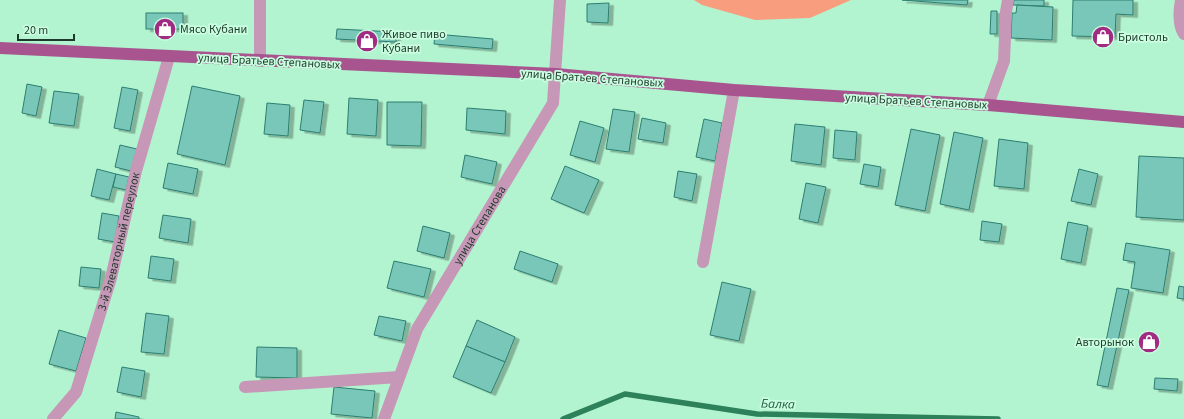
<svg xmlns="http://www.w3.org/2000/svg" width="1184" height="419" font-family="'Source Sans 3',sans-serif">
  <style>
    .green { fill: #f89e7e }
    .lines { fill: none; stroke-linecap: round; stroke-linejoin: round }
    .stream { stroke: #2d815b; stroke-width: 5.5 }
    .building { fill: #78c7b8; stroke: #2c7e70; filter: url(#shadow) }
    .minor { stroke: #c697b6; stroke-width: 12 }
    .major { stroke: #a8558f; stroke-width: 12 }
    .labels { text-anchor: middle; stroke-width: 3.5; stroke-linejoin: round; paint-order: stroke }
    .poi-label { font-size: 12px; fill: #1e392b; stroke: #cafee0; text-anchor: start }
    .street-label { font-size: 12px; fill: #1e392b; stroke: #cafee0 }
    .water-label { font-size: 13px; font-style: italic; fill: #255c42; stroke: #cafee0 }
  </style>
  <defs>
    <filter id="shadow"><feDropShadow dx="4.5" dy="2.5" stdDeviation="0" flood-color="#0004"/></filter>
  </defs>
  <rect width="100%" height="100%" fill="#b3f4d0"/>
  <!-- green -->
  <polygon class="green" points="694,0 851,0 810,18 755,20 702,5"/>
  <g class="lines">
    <!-- stream -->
    <polyline class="stream" points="563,419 625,394 757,414 998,419"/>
  </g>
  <!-- building -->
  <g class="building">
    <polygon points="902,0 968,0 967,5"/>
    <polygon points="1014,0 1044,0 1044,6 1013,5"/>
    <polygon points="1073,0 1133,0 1133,15 1116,14 1115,37 1072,36"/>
    <polygon points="609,3 608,23 587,22 587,4"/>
    <polygon points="1017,5 1053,7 1052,40 1011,38 1012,13 1016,13"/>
    <polygon points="991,11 997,11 997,34 990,34"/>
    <rect x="146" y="13" width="37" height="16"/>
    <polygon points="337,29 396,32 396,42 336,39"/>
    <polygon points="435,34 493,39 492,49 434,44"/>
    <polygon points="27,84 42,87 36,116 22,113"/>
    <polygon points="192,86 240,96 225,165 177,154"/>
    <polygon points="122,87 138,90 130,131 114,128"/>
    <polygon points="54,91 79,94 74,126 49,123"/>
    <polygon points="349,98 378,100 376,136 347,134"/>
    <polygon points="304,100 324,102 320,133 300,130"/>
    <polygon points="387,102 422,102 421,146 387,145"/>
    <polygon points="267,103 290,105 288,136 264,134"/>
    <polygon points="467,108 506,111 505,134 466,130"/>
    <polygon points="613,109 635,112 629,152 606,149"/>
    <polygon points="642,118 666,123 663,143 638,139"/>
    <polygon points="704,119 722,123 715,161 696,157"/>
    <polygon points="580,121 604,128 595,162 570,155"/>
    <polygon points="795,124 825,127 821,165 791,161"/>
    <polygon points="911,129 940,135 925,211 895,205"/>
    <polygon points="835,130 857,132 855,160 833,158"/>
    <polygon points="954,132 983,138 969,210 940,204"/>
    <polygon points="999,139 1028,143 1024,189 994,186"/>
    <polygon points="120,145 137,149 131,171 115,167"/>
    <polygon points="465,155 497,162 492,184 461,177"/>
    <polygon points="1139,156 1184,158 1184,220 1136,217"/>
    <polygon points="168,163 198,169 193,194 163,188"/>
    <polygon points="864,164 881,167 878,187 860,184"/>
    <polygon points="565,166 599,180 584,213 551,199"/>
    <polygon points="97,169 116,174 109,200 91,196"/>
    <polygon points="1079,169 1098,174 1091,205 1071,201"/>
    <polygon points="678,171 697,174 692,201 674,197"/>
    <polygon points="116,174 129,177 126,190 113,187"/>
    <polygon points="806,183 826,187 818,223 799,219"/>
    <polygon points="102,213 119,216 115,242 98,239"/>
    <polygon points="163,215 191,219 188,243 159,238"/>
    <polygon points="982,221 1002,224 999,242 980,240"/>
    <polygon points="1068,222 1088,226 1081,263 1061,259"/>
    <polygon points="423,226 450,233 444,258 417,251"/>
    <polygon points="1126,243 1170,250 1163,293 1131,288 1135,262 1123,260"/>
    <polygon points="520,251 558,264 552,282 514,269"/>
    <polygon points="151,256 174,259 171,281 148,278"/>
    <polygon points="394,261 431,269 424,297 387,288"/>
    <polygon points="81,267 101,269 99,288 79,286"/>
    <polygon points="722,282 751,289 739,341 710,335"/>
    <polygon points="1179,286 1184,287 1184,299 1177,298"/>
    <polygon points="1117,288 1129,290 1108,387 1097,385"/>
    <polygon points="146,313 169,316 164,354 141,352"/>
    <polygon points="379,316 406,321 402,341 374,335"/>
    <polygon points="477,320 515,337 505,362 466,346"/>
    <polygon points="59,330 86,338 76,371 49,364"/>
    <polygon points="466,346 505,362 491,393 453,377"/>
    <polygon points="257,347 297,348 297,378 256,377"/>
    <polygon points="122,367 145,371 141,397 117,392"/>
    <polygon points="1155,378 1178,379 1177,391 1154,389"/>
    <polygon points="334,387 375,391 372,418 331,414"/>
    <polygon points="116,412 139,417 139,419 115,419"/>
  </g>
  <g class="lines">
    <!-- minor -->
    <g class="minor">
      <path d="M1181 0C1179 11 1178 25 1184 34"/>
      <polyline points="260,61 260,0"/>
      <polyline points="988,105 1004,61 1006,12 1008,0"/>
      <polyline points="703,262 734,90"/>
      <polyline points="245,387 399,377"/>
      <path id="s1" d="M53 419 76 392 111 278 136 171 169 57"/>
      <path id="s2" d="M384 419 417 329 553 103 560 0"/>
    </g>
    <!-- major -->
    <polyline class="major" points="0,48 556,74 734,90 988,105 1184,122"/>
  </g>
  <!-- icons -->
  <defs>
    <g id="shop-disc" transform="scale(1.15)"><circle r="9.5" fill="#a12a83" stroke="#cafee0"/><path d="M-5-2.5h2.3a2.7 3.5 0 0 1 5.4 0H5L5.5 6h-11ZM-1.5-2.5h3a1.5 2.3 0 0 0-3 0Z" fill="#fff"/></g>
  </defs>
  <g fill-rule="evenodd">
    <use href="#shop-disc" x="165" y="29"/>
    <use href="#shop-disc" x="1103" y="37"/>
    <use href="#shop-disc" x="367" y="41"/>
    <use href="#shop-disc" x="1149" y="342"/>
  </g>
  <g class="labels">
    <!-- poi labels -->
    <g class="poi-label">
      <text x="180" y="33">Мясо Кубани</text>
      <text x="382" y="38">Живое пиво<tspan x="382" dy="14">Кубани</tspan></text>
      <text x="1118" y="41">Бристоль</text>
      <text x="1134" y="346" text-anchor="end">Авторынок</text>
    </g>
    <!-- street labels -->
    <g class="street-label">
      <text transform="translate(269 61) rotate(3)" y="4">улица Братьев Степановых</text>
      <text transform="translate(592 78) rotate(4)" y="4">улица Братьев Степановых</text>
      <text transform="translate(916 101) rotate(3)" y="4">улица Братьев Степановых</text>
      <text dy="4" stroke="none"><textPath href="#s2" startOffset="217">улица Степанова</textPath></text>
      <text dy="4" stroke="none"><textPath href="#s1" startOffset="192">3-й Элеваторный переулок</textPath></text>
    </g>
    <!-- water labels -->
    <g class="water-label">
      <text transform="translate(778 403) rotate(2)" y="5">Балка</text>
    </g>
  </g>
  <!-- scale -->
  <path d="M18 34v6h56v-6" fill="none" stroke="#1e392b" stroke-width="2"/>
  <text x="24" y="34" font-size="12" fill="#1e392b" stroke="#cafee0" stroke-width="3" paint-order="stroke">20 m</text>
</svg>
